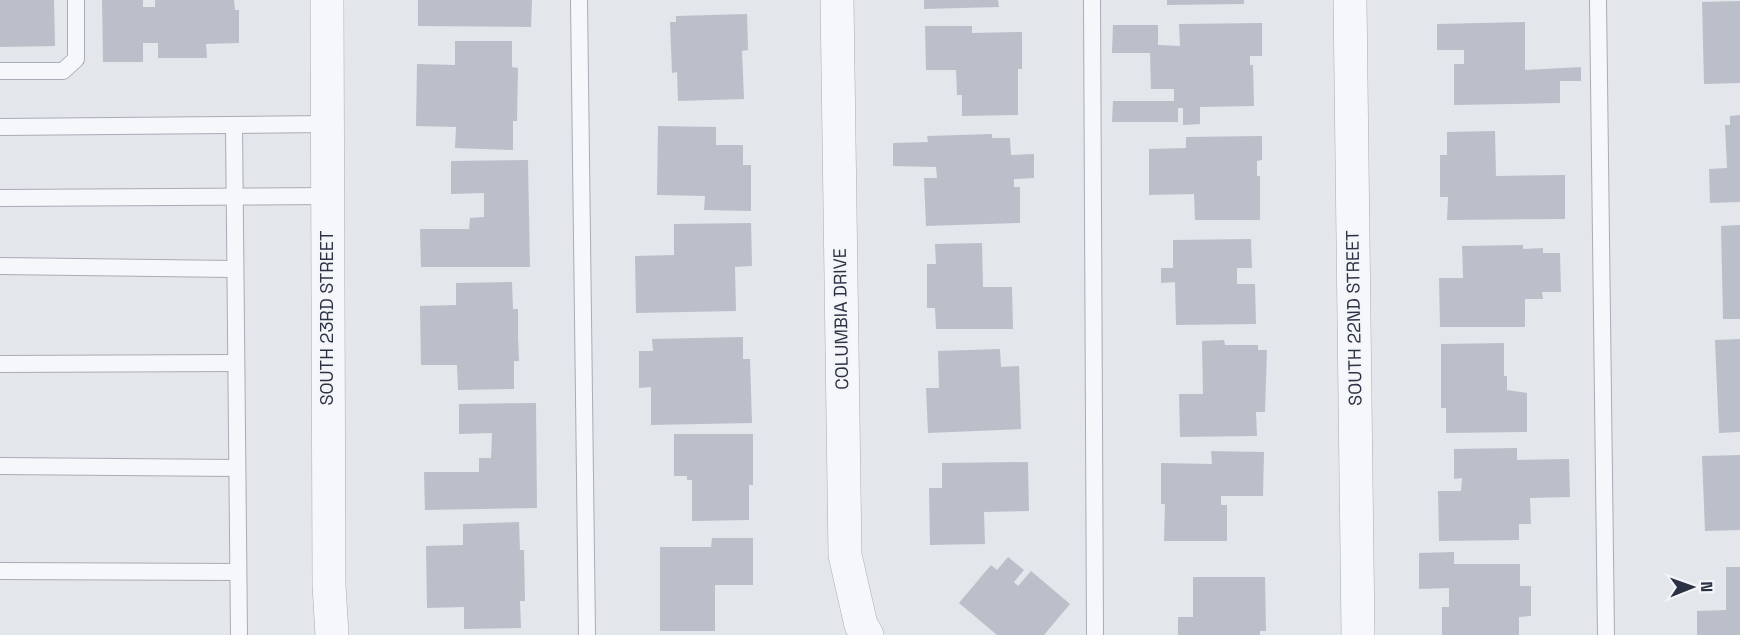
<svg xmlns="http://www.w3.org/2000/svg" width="1740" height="635" font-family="'Space Grotesk',sans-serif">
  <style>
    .building { fill: #bbbfc9 }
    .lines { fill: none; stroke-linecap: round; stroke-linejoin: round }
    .service-casing { stroke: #a8acb6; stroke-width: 18 }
    .minor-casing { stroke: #a8acb6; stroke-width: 34 }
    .tertiary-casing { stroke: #a8acb6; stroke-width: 34 }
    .service { stroke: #f6f7fa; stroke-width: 16 }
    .minor { stroke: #f6f7fa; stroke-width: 33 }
    .tertiary { stroke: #f6f7fa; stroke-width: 33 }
    .labels { text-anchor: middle; stroke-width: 4.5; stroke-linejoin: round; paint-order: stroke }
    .street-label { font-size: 18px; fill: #2b3244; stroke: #f3f5f9 }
  </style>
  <rect width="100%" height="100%" fill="#e3e6eb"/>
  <!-- building -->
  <g class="building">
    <polygon points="0,0 54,0 55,46 0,47"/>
    <polygon points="102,0 143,0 143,7 155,7 155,0 234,0 235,10 239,10 239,43 206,44 207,58 158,58 158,43 143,43 143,62 103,62"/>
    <polygon points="418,0 532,0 531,27 418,26"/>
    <polygon points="924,0 998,0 999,7 924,9"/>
    <polygon points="1167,0 1244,0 1244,4 1167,5"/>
    <polygon points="1740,1 1740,83 1704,84 1702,2"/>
    <polygon points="747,14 748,50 742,51 744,99 678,101 677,72 672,73 670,22 676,22 676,16"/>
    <polygon points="1525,22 1525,70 1581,67 1581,81 1560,81 1560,103 1454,105 1454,64 1464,64 1464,50 1437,50 1437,24"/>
    <polygon points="1262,23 1262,56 1250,56 1250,65 1253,65 1254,106 1200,107 1200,124 1183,125 1183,108 1178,108 1178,122 1112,122 1113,101 1174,101 1174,89 1151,89 1150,53 1112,53 1113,25 1158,25 1158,45 1180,46 1179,24"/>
    <polygon points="925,26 972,26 972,33 1022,32 1022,69 1018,69 1018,115 962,116 962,95 957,95 956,70 926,70"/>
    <polygon points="455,41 512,41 512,67 518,68 517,121 513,121 513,150 455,148 456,127 416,126 417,64 455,65"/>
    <polygon points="1740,115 1740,202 1710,203 1709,169 1727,168 1725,125 1730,125 1730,116"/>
    <polygon points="658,126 716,127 716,145 743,145 743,165 751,165 751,211 704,210 705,196 657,195"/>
    <polygon points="1495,131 1496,176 1565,175 1565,219 1447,220 1448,197 1440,197 1440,155 1447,155 1447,132"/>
    <polygon points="992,134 992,138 1010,138 1011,155 1034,154 1034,178 1014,179 1014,187 1020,187 1020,223 926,226 924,178 937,178 936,167 893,166 893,143 928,142 927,136"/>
    <polygon points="1262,136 1262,160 1257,161 1257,176 1260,176 1260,220 1195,220 1194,194 1149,195 1149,149 1186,148 1186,137"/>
    <polygon points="528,160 530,267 421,267 420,229 469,229 470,218 484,217 484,193 451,194 451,161"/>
    <polygon points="751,223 752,266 735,267 736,311 636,313 635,256 674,255 674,224"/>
    <polygon points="1740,225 1740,319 1723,319 1721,226"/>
    <polygon points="1251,239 1252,268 1237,268 1237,284 1255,284 1256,324 1176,325 1175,282 1161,283 1161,268 1173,268 1173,240"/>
    <polygon points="982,243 983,287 1012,287 1013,329 936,329 935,308 927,308 927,264 936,264 935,244"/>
    <polygon points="1523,245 1523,249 1543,248 1543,253 1560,253 1561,292 1542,292 1543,299 1525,299 1525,327 1440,327 1439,278 1463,278 1462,246"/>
    <polygon points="512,282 513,309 518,309 518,336 519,361 514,361 514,389 458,390 457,365 421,365 420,306 456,305 456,283"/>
    <polygon points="743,337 743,359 750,359 752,423 651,425 651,387 639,388 639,351 653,351 652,339"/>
    <polygon points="1740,339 1740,432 1719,433 1715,340"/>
    <polygon points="1224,340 1225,345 1258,345 1258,350 1267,350 1265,412 1256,412 1257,436 1180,437 1179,394 1203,394 1202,341"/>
    <polygon points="1504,343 1504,376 1507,376 1507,390 1527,393 1527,432 1446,433 1446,408 1441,408 1441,344"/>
    <polygon points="1000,349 1001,367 1019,366 1021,429 928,433 926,388 939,388 938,351"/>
    <polygon points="536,403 537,508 425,510 424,472 479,472 479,458 491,458 492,433 459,434 459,404"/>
    <polygon points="674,434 753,434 753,485 749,485 749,520 692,521 692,480 687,480 687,476 674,476"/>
    <polygon points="1517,448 1517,460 1569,459 1570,497 1530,498 1531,524 1519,524 1519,540 1439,541 1438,491 1461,491 1462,478 1454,479 1454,449"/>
    <polygon points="1211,451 1264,452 1263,496 1221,496 1221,505 1227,505 1227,541 1164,541 1165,504 1161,504 1161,463 1212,464"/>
    <polygon points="1740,455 1740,530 1705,531 1702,456"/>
    <polygon points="1028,462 1029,511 984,512 985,544 930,545 929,488 942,488 942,463"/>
    <polygon points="519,522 520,550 524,550 525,601 520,601 521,628 464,629 464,607 427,608 426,546 463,545 463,524"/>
    <polygon points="712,538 753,538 753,585 715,585 715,631 660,631 660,547 711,547"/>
    <polygon points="1454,552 1454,564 1520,564 1520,586 1531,586 1531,616 1519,617 1519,635 1442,635 1442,607 1449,607 1449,588 1419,589 1419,553"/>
    <polygon points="1008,557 1024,570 1014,582 1018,586 1031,571 1070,604 1044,635 997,635 959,603 991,565 997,570"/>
    <polygon points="1726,567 1740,567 1740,635 1697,635 1697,611 1726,610"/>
    <polygon points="1193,577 1265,577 1266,631 1260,631 1260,635 1178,635 1178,617 1193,617"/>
  </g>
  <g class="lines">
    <!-- service casing -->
    <g class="service-casing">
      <g id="service">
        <polyline points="579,0 587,635"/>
        <polyline points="1092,0 1095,635"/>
        <polyline points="1598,0 1606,635"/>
        <polyline points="0,71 63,71 76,59 76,0"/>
        <polyline points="234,125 239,635"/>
        <polyline points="0,127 328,124"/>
        <polyline points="0,198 326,196"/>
        <polyline points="0,266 234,269"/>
        <polyline points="0,364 235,363"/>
        <polyline points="0,466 237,468"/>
        <polyline points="0,571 238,572"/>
      </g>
    </g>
    <!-- minor casing -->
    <g class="minor-casing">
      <g id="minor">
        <polyline points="837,0 845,555 861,625 867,635"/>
        <polyline points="1350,0 1358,635"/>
      </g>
    </g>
    <!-- tertiary casing -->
    <g class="tertiary-casing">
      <polyline id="tertiary" points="327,0 329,585 332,635"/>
    </g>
    <!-- service -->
    <use href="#service" class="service"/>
    <!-- minor -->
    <use href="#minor" class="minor"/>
    <!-- tertiary -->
    <use href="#tertiary" class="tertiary"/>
  </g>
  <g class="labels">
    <!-- street labels -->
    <g class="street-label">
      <text transform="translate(327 318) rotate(-90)" y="6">SOUTH 23RD STREET</text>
      <text transform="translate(1354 318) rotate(-91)" y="6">SOUTH 22ND STREET</text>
      <text transform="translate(841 319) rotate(-91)" y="6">COLUMBIA DRIVE</text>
    </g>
  </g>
  <!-- north arrow -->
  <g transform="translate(1692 587) rotate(89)" stroke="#f3f5f9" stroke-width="4.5" paint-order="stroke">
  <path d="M0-4.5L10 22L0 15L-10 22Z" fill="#2b3244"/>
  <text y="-9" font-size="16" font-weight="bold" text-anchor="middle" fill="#2b3244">N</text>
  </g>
</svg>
